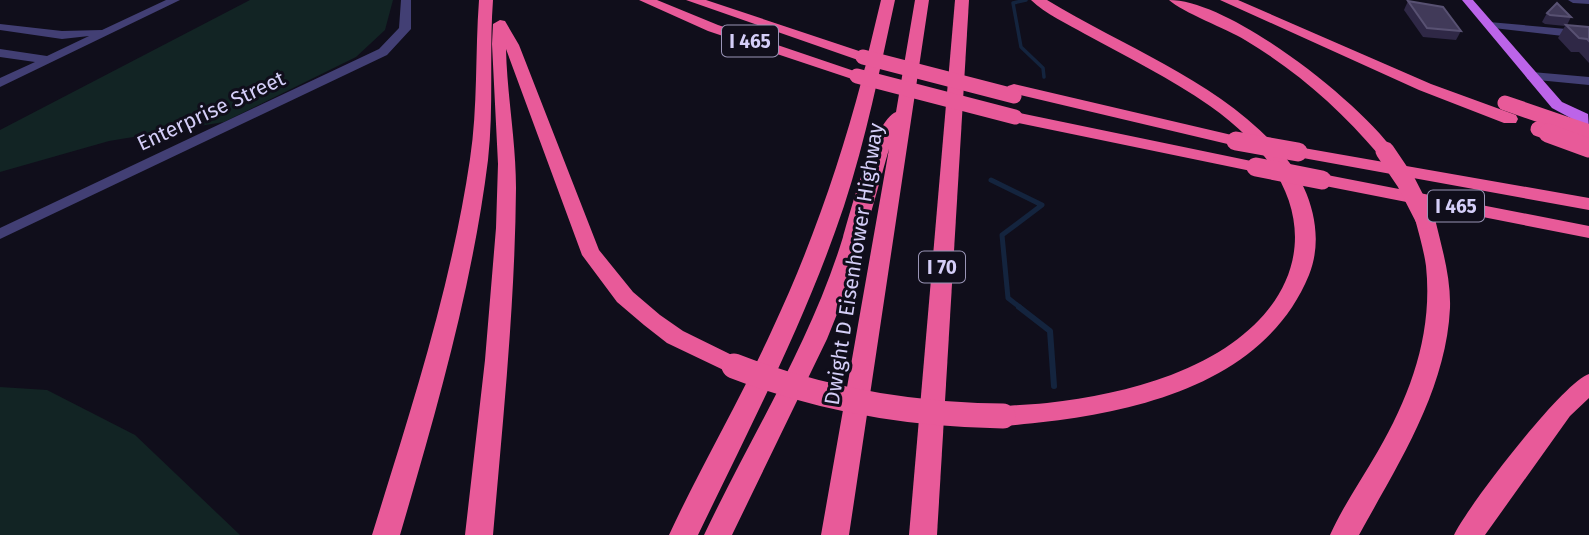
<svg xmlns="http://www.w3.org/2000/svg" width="1589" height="535" font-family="'Fira Sans',sans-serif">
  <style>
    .green { fill: #122424 }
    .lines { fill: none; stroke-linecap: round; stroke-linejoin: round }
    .stream-far2 { stroke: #14243e; stroke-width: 3.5 }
    .stream-far1 { stroke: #14243e; stroke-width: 5 }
    .stream { stroke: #14243e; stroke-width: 6 }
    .minor { fill: #423f74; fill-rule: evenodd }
    .major { fill: #bc64e9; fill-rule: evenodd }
    .highway { fill: #e85a99; fill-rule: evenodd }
    .highway-bridge-far2 { stroke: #e85a99; stroke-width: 15 }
    .highway-bridge-far1 { stroke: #e85a99; stroke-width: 19 }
    .highway-bridge { stroke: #e85a99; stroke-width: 25 }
    .wall { fill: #2f2846 }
    .building { fill: #413a59; stroke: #585172; stroke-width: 2 }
    .labels { text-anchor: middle; stroke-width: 6; stroke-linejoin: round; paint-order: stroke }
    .shield { fill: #100e1b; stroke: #9994b6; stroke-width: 2 }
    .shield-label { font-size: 19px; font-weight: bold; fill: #d4cef8 }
    .street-label { font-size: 21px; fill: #d4cef8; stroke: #100e1b }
  </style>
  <rect width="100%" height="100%" fill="#100e1b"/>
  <!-- green -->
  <g class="green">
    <polygon points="250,0 393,0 385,30 356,57 224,122 109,141 0,172 0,130"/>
    <polygon points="0,387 47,390 135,435 240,535 0,535"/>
  </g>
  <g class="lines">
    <!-- stream-far2 -->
    <polyline class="stream-far2" points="1026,0 1013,3 1021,47 1043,68 1044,77"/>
    <!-- stream-far1 -->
    <polyline class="stream-far1" points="991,180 1042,205 1002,235 1008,298 1022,309"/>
    <!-- stream -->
    <polyline class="stream" points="1019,307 1050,331 1054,386"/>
    <!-- minor -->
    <g class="minor">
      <polygon points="166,0 180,0 0,87 0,78 35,62 0,57 0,49 47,56 89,36 62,39 0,30 0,24 62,31 102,30"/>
      <polygon points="401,0 411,0 411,29 387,55 0,239 0,228 379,49 399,28"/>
      <polygon points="1568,0 1589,0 1589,4 1573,3"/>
      <polygon points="1489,22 1589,31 1589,39 1485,27 1485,23"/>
      <polygon points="1532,72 1589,77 1589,85 1527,79 1527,73"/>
    </g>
    <!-- major -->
    <polygon class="major" points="1462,0 1473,0 1562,102 1588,114 1589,128 1552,108"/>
    <!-- highway -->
    <g class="highway">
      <path d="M479 0H493C489 53 494 107 488 160 472 288 436 412 400 535H372C410 412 451 288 470 159 478 107 475 53 479 0Z"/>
      <path d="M639 0H657L718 25 863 74 867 61 858 60 686 0H706L868 54 881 0H895C880 69 866 139 844 206 806 320 750 427 698 535H669C701 466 740 400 772 330 810 249 839 166 862 79H852L708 31Z"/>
      <path d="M915 0H929L849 535H821L889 149 855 269 827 339 732 535H704C751 436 811 342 843 237 850 214 874 120 896 112Z"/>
      <polygon points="955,0 969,0 937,535 909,535"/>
      <path d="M1031 0H1047C1124 47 1211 78 1274 144 1307 178 1327 230 1309 275 1261 392 1116 417 1003 426L994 423 990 416 994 409C1011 404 1029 405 1047 403 1089 398 1131 390 1171 375 1316 320 1340 197 1210 106 1170 78 1127 57 1085 34 1068 24 1045 14 1031 0Z"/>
      <path d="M1169 0C1231 0 1358 101 1394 151L1391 155H1379C1340 109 1297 71 1245 40 1227 29 1182 12 1169 0Z"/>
      <polygon points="1220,0 1238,0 1431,84 1516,115 1518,119 1516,123 1504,123 1419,90"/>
      <path d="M500 20 505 21 519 45 599 250 633 292 660 315 683 331 742 360 746 366 742 372 734 375 667 343 644 325 617 302 582 255 506 49C507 95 516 141 516 188 515 304 503 419 493 535H465L485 360 496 228 498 164 492 44 493 24Z"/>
      <polygon points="1014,84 1236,136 1245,141 1236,146 1008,92 1006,89 1008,86"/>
      <polygon points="1015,112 1256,162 1265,167 1256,172 1009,121 1007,117 1009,113"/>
      <polygon points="1298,147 1589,198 1589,210 1292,156 1289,152"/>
      <polygon points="1322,174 1589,226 1589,238 1315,184 1313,180"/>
      <path d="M1425 213 1435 219C1442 248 1451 278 1450 308 1446 391 1398 464 1359 535H1330C1343 506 1362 479 1378 451 1411 394 1433 333 1426 266 1424 251 1419 234 1415 219Z"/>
      <path d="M1589 374V398L1570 416 1485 535H1454C1467 507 1563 382 1589 374Z"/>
    </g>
    <!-- highway-bridge-far2 -->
    <g class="highway-bridge-far2">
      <polyline points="863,57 1014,96"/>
      <polyline points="857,76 1015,117"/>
      <polyline points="1505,103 1589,132"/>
      <polyline points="1538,129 1553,134"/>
    </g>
    <!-- highway-bridge-far1 -->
    <g class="highway-bridge-far1">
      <polyline points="1548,133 1589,148"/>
      <polyline points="1236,141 1298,152"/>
      <polyline points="1385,151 1406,182 1425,219"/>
      <polyline points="1256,167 1322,180"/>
    </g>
    <!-- highway-bridge -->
    <path class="highway-bridge" d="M734 366C822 400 909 415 1003 416"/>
  </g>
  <!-- wall -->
  <g class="wall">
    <polygon points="1408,1 1461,31 1456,40 1423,37 1404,10"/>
    <polygon points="1547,13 1571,17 1567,25 1589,27 1589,63 1579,52 1571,52 1558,38 1565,26 1545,24 1542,22"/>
  </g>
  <!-- building -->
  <g class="building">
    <polygon points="1408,1 1443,7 1461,31 1427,28"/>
    <polygon points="1557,3 1571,17 1550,15 1547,13"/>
    <polygon points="1566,25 1589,27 1589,41 1587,39 1579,38"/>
  </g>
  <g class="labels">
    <!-- shield labels -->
    <g class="shield">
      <rect x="722" y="25.5" width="56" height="31" rx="5"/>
      <rect x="1428" y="190.5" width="56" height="31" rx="5"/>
      <rect x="919" y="251.5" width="46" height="31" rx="5"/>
    </g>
    <g class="shield-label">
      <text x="750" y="48">I 465</text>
      <text x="1456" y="213">I 465</text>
      <text x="942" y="274">I 70</text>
    </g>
    <!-- street labels -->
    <g class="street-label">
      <text transform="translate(211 111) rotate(-25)" y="7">Enterprise Street</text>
      <text transform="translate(854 264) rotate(-81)" y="7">Dwight D Eisenhower Highway</text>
    </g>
  </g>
</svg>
